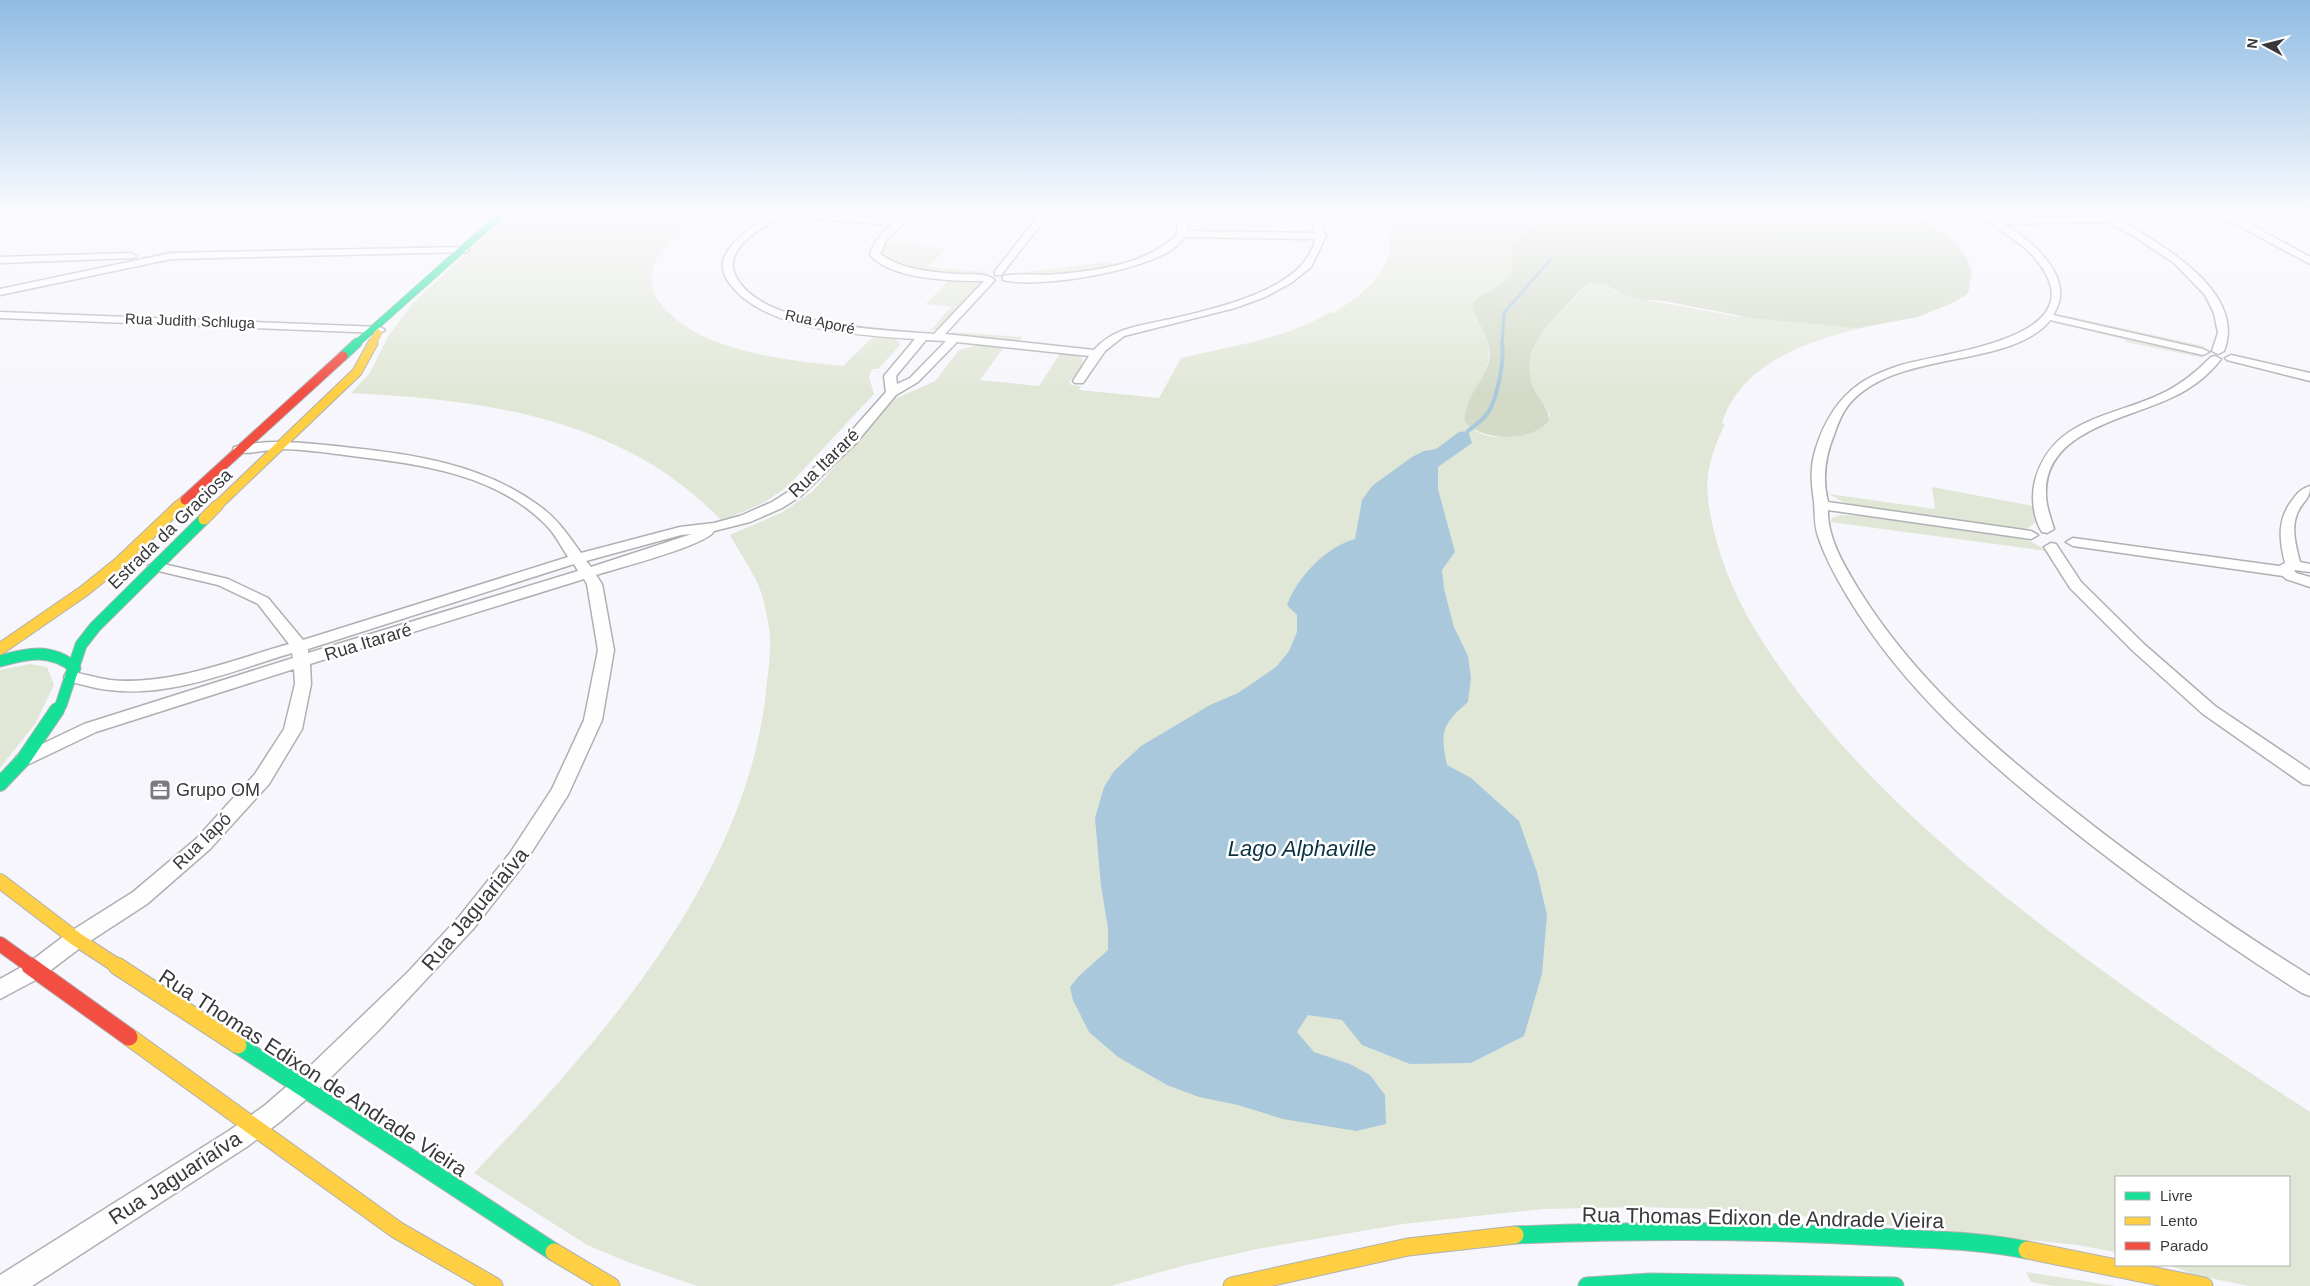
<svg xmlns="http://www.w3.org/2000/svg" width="2310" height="1286" font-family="Helvetica,sans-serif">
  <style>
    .green { fill: #e1e7d7 }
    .forest { fill: #d3dbc7 }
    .water { fill: #aac8db }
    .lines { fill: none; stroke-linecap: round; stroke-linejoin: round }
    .stream-far1 { stroke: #aac8db; stroke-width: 3 }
    .stream { stroke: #aac8db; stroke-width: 4 }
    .street-casing { stroke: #b0b0b4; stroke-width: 3 }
    .fast-far4-casing { stroke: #b0b0b4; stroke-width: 8 }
    .fast-far3-casing { stroke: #b0b0b4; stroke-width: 11 }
    .fast-far2-casing { stroke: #b0b0b4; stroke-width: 13 }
    .fast-far1-casing { stroke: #b0b0b4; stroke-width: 16 }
    .fast-casing { stroke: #b0b0b4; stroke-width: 19 }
    .slow-far4-casing { stroke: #b0b0b4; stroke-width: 8 }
    .slow-far3-casing { stroke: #b0b0b4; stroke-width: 11 }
    .slow-far2-casing { stroke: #b0b0b4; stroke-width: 13 }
    .slow-far1-casing { stroke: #b0b0b4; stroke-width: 16 }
    .slow-casing { stroke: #b0b0b4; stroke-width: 19 }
    .jam-far2-casing { stroke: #b0b0b4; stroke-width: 11 }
    .jam-far1-casing { stroke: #b0b0b4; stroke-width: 16 }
    .jam-casing { stroke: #b0b0b4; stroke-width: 19 }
    .street { fill: #fefeff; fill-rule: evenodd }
    .fast-far4 { stroke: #16e098; stroke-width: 7 }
    .fast-far3 { stroke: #16e098; stroke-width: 9 }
    .fast-far2 { stroke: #16e098; stroke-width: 11 }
    .fast-far1 { stroke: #16e098; stroke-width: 14 }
    .fast { stroke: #16e098; stroke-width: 17 }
    .slow-far4 { stroke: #ffcf43; stroke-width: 7 }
    .slow-far3 { stroke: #ffcf43; stroke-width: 9 }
    .slow-far2 { stroke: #ffcf43; stroke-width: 11 }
    .slow-far1 { stroke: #ffcf43; stroke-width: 14 }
    .slow { stroke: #ffcf43; stroke-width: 17 }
    .jam-far2 { stroke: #f24e42; stroke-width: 9 }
    .jam-far1 { stroke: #f24e42; stroke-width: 14 }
    .jam { stroke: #f24e42; stroke-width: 17 }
    .labels { text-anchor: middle; stroke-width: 5; stroke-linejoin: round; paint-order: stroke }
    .far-street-label { font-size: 15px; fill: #39393d; stroke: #fff }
    .street-label { font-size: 18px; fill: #39393d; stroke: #fff }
    .poi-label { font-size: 18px; fill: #39393d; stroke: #fff; text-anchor: start }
    .near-street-label { font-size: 21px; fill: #39393d; stroke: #fff }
    .near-water-label { font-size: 22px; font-style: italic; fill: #0b3243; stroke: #fff }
  </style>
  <rect width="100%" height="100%" fill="#f6f6fc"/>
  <!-- green -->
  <g class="green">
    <path d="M509 213H705C690 225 671 238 660 254 649 270 648 288 660 303 698 352 786 360 843 366L875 335 893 337 901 344 878 369H872L869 377 874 394 787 487 765 502 722 521C623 418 487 400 351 393L369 374 389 335 414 302Z"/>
    <path d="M1378 213H1489L1531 227 1511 249C1511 254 1514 259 1513 265 1512 288 1484 290 1473 305 1473 323 1492 336 1489 357 1486 380 1464 398 1465 422 1486 446 1520 437 1546 425L1550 415C1545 403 1534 395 1531 381 1523 345 1548 325 1571 302 1577 296 1582 287 1590 283L1604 284 1614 291 1652 301 1735 316 1866 327C1809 340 1742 362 1722 423L1725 424C1717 440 1711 457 1708 474 1705 500 1714 535 1722 559 1739 610 1769 654 1801 696 1873 789 1964 866 2057 937 2139 999 2224 1056 2310 1112V1286H2249L2195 1275 2169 1265H2289V1177H2116V1252L2077 1245 1741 1210 1640 1207 1543 1209 1403 1224 1257 1249 1182 1266 1111 1286H697L625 1261 587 1245 474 1173C599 1044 746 879 766 692 767 677 770 662 770 647 771 631 766 611 762 595 757 577 739 552 730 535L781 513 812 492 895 399 935 381 959 350 978 345 1004 347 980 380 1039 386 1061 352 1078 355 1083 360 1080 371 1069 381 1071 385 1081 386 1079 390 1159 398 1181 358C1230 346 1287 339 1330 312L1333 313C1369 291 1411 257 1378 213Z"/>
    <polygon points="2093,215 2086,218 2003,219 1992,216"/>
    <polygon points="791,217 888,224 891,226 777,219"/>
    <polygon points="1192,237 1302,238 1313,242 1185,239"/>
    <polygon points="885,243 947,248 928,267 988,272 971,275 910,269 882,256 881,253"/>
    <path d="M1107 262 1121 264C1093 270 1035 282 1009 274Z"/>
    <polygon points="951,278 972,280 978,283 978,286 942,327 929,332 951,307 926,304"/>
    <polygon points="2063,315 2208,347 2184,345 2077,321"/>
    <polygon points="2058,323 2191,352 2204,358 2125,342 2126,340"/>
    <polygon points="952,332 1022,337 1018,343 956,335"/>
    <polygon points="1932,487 2033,506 2035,523 2026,529 2015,529 1881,511 1843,502 1829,494 1935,509"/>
    <polygon points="1841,515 1861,516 2007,536 2030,541 2047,551 1830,522 1832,518"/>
    <polygon points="30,664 47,667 54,685 35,724 0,768 0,670"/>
    <polygon points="2026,1272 2115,1286 2054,1286 2031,1282"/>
  </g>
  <!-- forest -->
  <g class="forest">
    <path d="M318 213H416C398 221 338 230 320 221Z"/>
    <path d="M1549 213H1912L1935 227 1956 243 1968 260 1972 272 1968 294 1950 304 1918 317 1858 328 1752 318 1664 301 1640 299 1620 293 1604 284 1590 283C1582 286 1577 295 1571 301 1548 325 1521 347 1532 384 1536 398 1550 407 1549 421 1532 442 1483 442 1465 422 1463 397 1488 378 1490 355 1491 337 1470 314 1473 304 1476 293 1505 290 1512 270 1515 262 1510 255 1511 247L1531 227 1555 220Z"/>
  </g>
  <!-- water -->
  <path class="water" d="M1468 431 1472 443 1438 467V489L1455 552 1442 570 1444 589 1454 627 1468 656 1471 678 1468 702C1442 724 1440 732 1447 765L1471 778 1519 821 1537 872 1547 915 1542 974 1524 1036 1471 1063 1410 1064 1362 1045 1342 1020 1308 1015 1297 1032 1314 1052 1350 1064 1370 1075 1385 1095 1386 1124 1356 1131 1283 1119 1238 1105 1199 1097 1167 1085 1118 1057 1089 1032 1073 1000 1070 987 1079 976 1108 950V928L1101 886 1095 818 1104 787 1114 771 1141 746 1210 705 1238 693 1276 667 1289 651 1297 632V615L1287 605C1298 576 1326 547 1355 539L1362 500 1372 486 1412 457 1424 451 1436 449 1459 432Z"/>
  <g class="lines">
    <!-- stream-far1 -->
    <polyline class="stream-far1" points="1502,344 1504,313 1551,259"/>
    <!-- stream -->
    <path class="stream" d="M1468 431C1477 424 1488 416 1492 405 1498 390 1505 359 1502 343"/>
    <!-- street casing -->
    <g class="street-casing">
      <g id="street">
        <polygon points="0,213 6,213 0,218"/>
        <path d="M773 213H818L898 220 906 213H916L887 239 880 254C902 270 931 272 958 274 970 275 986 272 995 280L945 334 1094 350C1114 327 1143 325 1171 319 1213 309 1306 290 1315 239L1185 237C1181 241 1176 247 1171 250 1140 271 1040 289 1003 280V276C1017 273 1032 275 1046 275 1090 272 1144 266 1177 235V224L1170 213H1180L1187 224V231L1315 233 1313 224 1307 213H1316L1326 236 1311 267 1291 283 1265 297 1235 308 1124 336 1105 351 1083 383H1075L1073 381 1089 356 957 342 918 382 896 395 856 443 801 496 782 508 750 522 714 531C708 545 615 569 596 575L602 584 614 650 602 720 568 795 524 864 474 928 378 1031 324 1084 281 1121 248 1146 32 1286H0V1275L230 1130 264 1106 307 1069 408 972 459 917 510 853 552 789 584 720 598 650 587 584 584 579 310 664 311 684 302 729 269 784 210 849 147 904 84 945 43 976 0 999V979L27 964 68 933 133 892 196 839 255 774 284 729 295 684 294 669 96 732 29 764 23 766 17 764 14 760 17 756 84 724 293 658 292 653C235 670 170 698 109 690 97 689 84 685 72 682L66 681 64 677 66 673 72 672C84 674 97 678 110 680 170 686 232 660 289 644L258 604 218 585 150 569 148 566 155 562 228 579 268 598 303 640 568 557C561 546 555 534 546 525 496 474 420 464 352 456 329 453 304 449 280 449 269 449 238 457 233 450L234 447C271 438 307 443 344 447 412 454 482 464 538 505 557 518 568 535 581 553L680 527 714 523 740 516 772 502 791 490 846 437 886 392 884 376 915 339C860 335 765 331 730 284 724 276 720 266 725 256 734 236 756 225 773 213ZM781 216 892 225C882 233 873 242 870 255 892 280 952 281 984 281L934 334C883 330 772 327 740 283 734 275 730 265 735 255 743 237 766 227 781 216ZM926 340 946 341 910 378 897 384 896 376ZM692 534 591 567 586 561 681 535ZM574 564 578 571 308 653V649Z"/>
        <polygon points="1041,213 1050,213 1001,275 995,275 995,271"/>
        <path d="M1976 213H1987L1996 218 2097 217 2093 213C2112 213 2129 225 2145 235 2182 258 2244 300 2224 351L2218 354 2212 351 2218 333 2214 313 2205 295 2173 262 2132 235 2107 222 2005 224C2032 242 2078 278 2053 315L2203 349 2209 352 2203 355 2050 320C2042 332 2025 340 2012 345 1962 364 1882 361 1847 407 1841 415 1837 426 1834 435 1825 457 1822 478 1828 502L2031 531 2038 535 2031 539 1828 510C1827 538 1845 567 1859 590 1915 680 1995 749 2077 813 2152 872 2230 926 2310 976V996L2302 993C2219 940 2138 883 2061 821 1981 757 1903 688 1849 599 1837 579 1825 558 1818 536 1814 524 1815 513 1814 501 1811 482 1810 466 1816 448 1824 423 1836 401 1858 385 1870 376 1886 370 1901 365 1945 352 2106 338 2033 256 2016 238 1995 228 1976 213Z"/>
        <polygon points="2212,213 2225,213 2234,218 2231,213 2240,213 2250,224 2310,257 2310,264 2243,228"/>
        <polygon points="464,247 469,250 467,252 171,259 0,295 0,289 171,253"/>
        <polygon points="131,253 136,256 134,258 0,263 0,257"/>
        <polygon points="0,312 380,327 385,330 380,333 0,318"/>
        <polygon points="2231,355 2310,373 2310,381 2227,360 2225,358"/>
        <path d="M2215 356 2221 359C2208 376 2192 388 2173 397 2129 419 2043 430 2046 495 2046 507 2051 518 2054 529L2047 533 2042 532C2033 518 2031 496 2035 481 2052 416 2117 417 2167 391 2184 382 2197 371 2211 357Z"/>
        <path d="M2310 486C2310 501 2302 501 2297 514 2291 529 2296 546 2300 562L2310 564V572L2294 570 2296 573 2310 577V587L2286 579 2283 576 2073 546 2066 542 2073 538 2279 566 2285 563C2279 539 2277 518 2294 498 2298 492 2303 488 2310 486Z"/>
        <polygon points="2051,543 2056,544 2081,582 2145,645 2215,706 2310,770 2310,785 2303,784 2203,714 2133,651 2070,588 2044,547"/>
      </g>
    </g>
    <!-- fast-far4 casing -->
    <g class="fast-far4-casing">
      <polyline id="fast-far4" points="356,344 503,213"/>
    </g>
    <!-- fast-far3 casing -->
    <g class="fast-far3-casing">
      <polyline id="fast-far3" points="343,356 357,343"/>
    </g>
    <!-- fast-far2 casing -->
    <g class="fast-far2-casing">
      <g id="fast-far2">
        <path d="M0 661C28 653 51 648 75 668"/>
        <polyline points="57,711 61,705 81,645 95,627 204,519"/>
      </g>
    </g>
    <!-- fast-far1 casing -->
    <g class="fast-far1-casing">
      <polyline id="fast-far1" points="0,784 23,760 57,710"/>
    </g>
    <!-- fast casing -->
    <g class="fast-casing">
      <g id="fast">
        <polyline points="238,1045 554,1252"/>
        <path d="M1515 1235C1637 1230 1758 1230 1880 1237 1929 1240 1979 1240 2027 1250"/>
        <polyline points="1587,1286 1650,1282 1895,1286"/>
      </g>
    </g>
    <!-- slow-far4 casing -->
    <g class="slow-far4-casing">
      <polyline id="slow-far4" points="372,344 378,333"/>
    </g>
    <!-- slow-far3 casing -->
    <g class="slow-far3-casing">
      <g id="slow-far3">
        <polyline points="177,507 185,500"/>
        <polyline points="216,507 357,372 373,343"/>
      </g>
    </g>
    <!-- slow-far2 casing -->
    <g class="slow-far2-casing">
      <g id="slow-far2">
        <polyline points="204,519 217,506"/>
        <polyline points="0,649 84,591 120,562 179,506"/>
      </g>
    </g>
    <!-- slow-far1 casing -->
    <g class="slow-far1-casing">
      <polyline id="slow-far1" points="0,881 76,939 119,967"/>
    </g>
    <!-- slow casing -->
    <g class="slow-casing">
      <g id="slow">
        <polyline points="117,966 238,1045"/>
        <polyline points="129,1037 397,1230 494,1286"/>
        <polyline points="2027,1250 2204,1286"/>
        <polyline points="554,1252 611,1286"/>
        <polyline points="1232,1286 1408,1247 1515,1235"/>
      </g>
    </g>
    <!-- jam-far2 casing -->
    <g class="jam-far2-casing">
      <polyline id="jam-far2" points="185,500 343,356"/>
    </g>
    <!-- jam-far1 casing -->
    <g class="jam-far1-casing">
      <polyline id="jam-far1" points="0,944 32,967"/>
    </g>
    <!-- jam casing -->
    <g class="jam-casing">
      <polyline id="jam" points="30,966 129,1037"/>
    </g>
    <!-- street -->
    <use href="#street" class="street"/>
    <!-- fast-far4 -->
    <use href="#fast-far4" class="fast-far4"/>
    <!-- fast-far3 -->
    <use href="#fast-far3" class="fast-far3"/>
    <!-- fast-far2 -->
    <use href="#fast-far2" class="fast-far2"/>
    <!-- fast-far1 -->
    <use href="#fast-far1" class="fast-far1"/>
    <!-- fast -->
    <use href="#fast" class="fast"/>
    <!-- slow-far4 -->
    <use href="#slow-far4" class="slow-far4"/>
    <!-- slow-far3 -->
    <use href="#slow-far3" class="slow-far3"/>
    <!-- slow-far2 -->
    <use href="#slow-far2" class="slow-far2"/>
    <!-- slow-far1 -->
    <use href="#slow-far1" class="slow-far1"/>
    <!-- slow -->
    <use href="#slow" class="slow"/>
    <!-- jam-far2 -->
    <use href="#jam-far2" class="jam-far2"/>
    <!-- jam-far1 -->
    <use href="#jam-far1" class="jam-far1"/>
    <!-- jam -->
    <use href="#jam" class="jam"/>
  </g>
  <!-- sky -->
  <linearGradient id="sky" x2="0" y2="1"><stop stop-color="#8fbce3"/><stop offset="0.54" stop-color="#fbfbfe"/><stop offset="1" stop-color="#fbfbfe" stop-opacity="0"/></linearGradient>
  <rect width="2310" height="394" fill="url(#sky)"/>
  <!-- icons -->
  <defs>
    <g id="office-square" transform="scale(1.125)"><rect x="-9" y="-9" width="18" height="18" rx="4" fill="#7b7b80" stroke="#fff"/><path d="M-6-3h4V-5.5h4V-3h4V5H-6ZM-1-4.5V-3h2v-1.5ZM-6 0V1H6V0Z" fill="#fff"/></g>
  </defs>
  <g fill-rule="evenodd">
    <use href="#office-square" x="160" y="790"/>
  </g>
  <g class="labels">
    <!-- far-street labels -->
    <g class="far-street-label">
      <text transform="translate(190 321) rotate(2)" y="5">Rua Judith Schluga</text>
      <text transform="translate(820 322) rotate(12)" y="5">Rua Aporé</text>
    </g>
    <!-- street labels -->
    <g class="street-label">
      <text transform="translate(824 463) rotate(-44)" y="6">Rua Itararé</text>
      <text transform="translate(170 529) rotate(-44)" y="6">Estrada da Graciosa</text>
      <text transform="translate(368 642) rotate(-17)" y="6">Rua Itararé</text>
      <text transform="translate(202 841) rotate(-44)" y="6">Rua Iapó</text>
    </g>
    <!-- poi labels -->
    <g class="poi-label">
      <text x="176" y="796">Grupo OM</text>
    </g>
    <!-- near-street labels -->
    <g class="near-street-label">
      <text transform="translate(475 909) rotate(-50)" y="7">Rua Jaguariaíva</text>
      <text transform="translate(313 1073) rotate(33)" y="7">Rua Thomas Edixon de Andrade Vieira</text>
      <text transform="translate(175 1178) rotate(-33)" y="7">Rua Jaguariaíva</text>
      <text transform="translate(1763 1218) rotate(1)" y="7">Rua Thomas Edixon de Andrade Vieira</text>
    </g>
    <!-- near-water labels -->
    <g class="near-water-label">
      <text x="1302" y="856">Lago Alphaville</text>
    </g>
  </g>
  <!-- legend -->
  <rect x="2115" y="1176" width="175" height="90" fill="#ffffff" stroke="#b0b0b1"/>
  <rect x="2125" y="1192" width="25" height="8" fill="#16e098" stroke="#b0b0b1"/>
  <text x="2160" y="1201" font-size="15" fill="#39393d">Livre</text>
  <rect x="2125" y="1217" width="25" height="8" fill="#ffcf43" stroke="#b0b0b1"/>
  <text x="2160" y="1226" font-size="15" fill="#39393d">Lento</text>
  <rect x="2125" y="1242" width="25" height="8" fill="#f24e42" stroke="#b0b0b1"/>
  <text x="2160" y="1251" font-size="15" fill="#39393d">Parado</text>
  <!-- north arrow -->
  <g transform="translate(2265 45) rotate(277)" stroke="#ffffff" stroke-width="4" paint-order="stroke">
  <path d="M0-4L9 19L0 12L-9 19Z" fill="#39393d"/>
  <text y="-8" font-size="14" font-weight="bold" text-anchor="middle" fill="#39393d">N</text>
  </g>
</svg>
